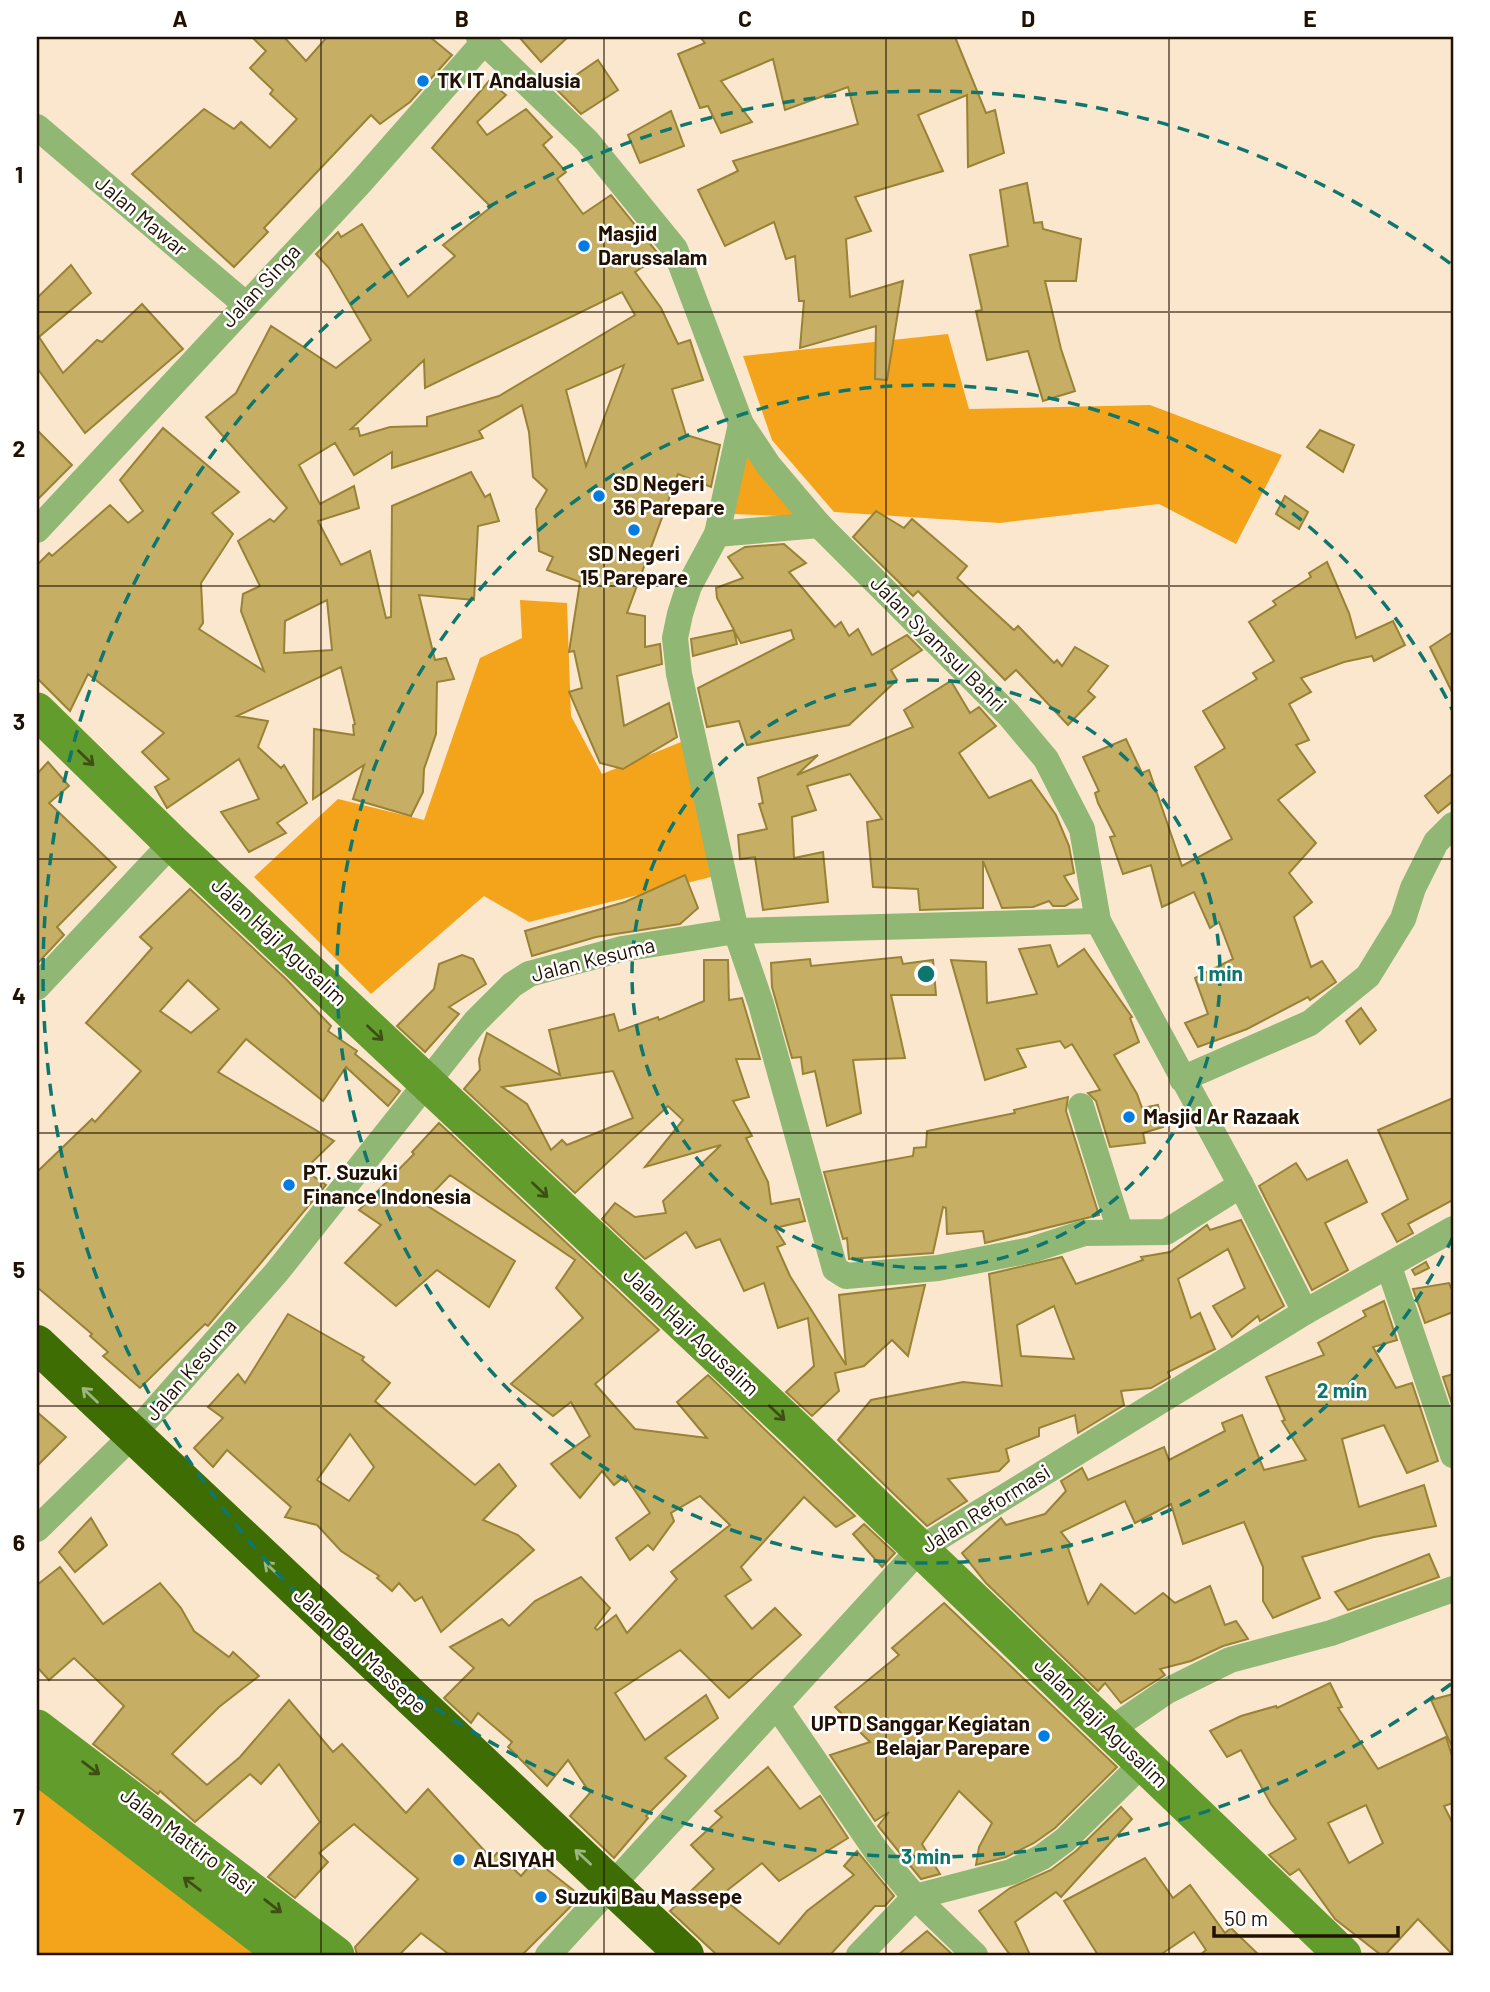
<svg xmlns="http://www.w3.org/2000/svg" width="1490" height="1992" font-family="Barlow,sans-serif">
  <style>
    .green { fill: #f4a41b }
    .building { fill: #c6af64; stroke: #988235; stroke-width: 2; fill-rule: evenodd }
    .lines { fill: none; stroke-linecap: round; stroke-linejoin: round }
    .street { stroke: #90b774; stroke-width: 26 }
    .secondary { stroke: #629c2d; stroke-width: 37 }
    .highway { stroke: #3e6e03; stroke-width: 38 }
    .oneway { stroke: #3f4f14 }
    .oneway2 { stroke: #9eb681 }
    .grid { fill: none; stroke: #221000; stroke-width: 2; stroke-opacity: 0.55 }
    .ring { fill: none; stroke: #0f766e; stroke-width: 3.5; stroke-dasharray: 12 9 }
    .poi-dot { fill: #027ce2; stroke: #fff; stroke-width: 2.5 }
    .labels { text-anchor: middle; stroke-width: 5; stroke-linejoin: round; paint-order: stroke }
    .poi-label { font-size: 21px; font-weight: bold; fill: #221000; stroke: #fff; text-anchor: start }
    .street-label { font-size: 21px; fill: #221000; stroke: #fff }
    .centre { fill: #0f766e; stroke: #fff; stroke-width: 3.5 }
    .ring-label { font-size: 21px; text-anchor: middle; font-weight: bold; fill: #0f766e; stroke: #fff; stroke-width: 5; stroke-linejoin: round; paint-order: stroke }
    .neatline { fill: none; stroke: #221000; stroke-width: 2.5 }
    .grid-label { font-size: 23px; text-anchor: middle; font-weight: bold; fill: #221000 }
  </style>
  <rect width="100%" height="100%" fill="#fbe7ce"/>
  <!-- green -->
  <g class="green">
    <polygon points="948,334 969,409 1150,405 1282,455 1236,544 1159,504 1000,523 834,512 772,440 743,356"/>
    <polygon points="745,444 803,517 732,514"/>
    <polygon points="520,600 567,603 571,716 602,774 686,740 715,876 529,922 484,896 371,994 254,877 338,799 424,820 480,658 522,638"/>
    <polygon points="37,1784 259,1955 37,1955"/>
  </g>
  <!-- building -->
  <g class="building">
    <polygon points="252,37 284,37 306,61 327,37 430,37 452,55 410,102 380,124 371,115 264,228 268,232 234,267 132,174 204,109 234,129 241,122 270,148 297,119 270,94 273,90 250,68 266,51"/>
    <polygon points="519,37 568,37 541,62"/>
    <polygon points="700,37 955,37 986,113 995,110 1004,153 968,167 967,95 918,115 943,171 855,197 871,231 846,239 850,297 903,281 887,380 875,379 876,326 800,348 804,301 799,301 795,256 786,259 774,222 725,246 698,190 738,171 733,161 858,124 848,87 785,110 773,59 721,81 752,122 721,133 708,106 700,108 678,54 705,43"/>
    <polygon points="598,60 618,90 581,114 556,89"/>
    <path d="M489 81 506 95 477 122 487 135 526 109 552 137 543 145 566 172 557 179 583 214 611 195 660 256 635 272 661 308 678 344 690 340 703 380 672 389 686 435 720 445 711 487 678 474 627 613 645 616V647L660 644 662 664 617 676 624 726 669 703 677 737 623 769 600 763 569 692 582 688 574 651 569 652 580 582 547 570 553 557 539 551 536 509 547 490 533 477 529 432 522 405 479 431 483 438 392 468V452L354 475 335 443 299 465 320 504 354 486 359 508 318 521 341 565 370 551 386 618 391 617 392 506 471 472 485 497 490 494 499 521 478 526 474 600 419 595 435 660 446 658 454 679 437 682 436 734 424 769 423 792 411 816 353 799 364 765 313 799 314 729 354 735 353 725 355 724 341 667 237 716 268 721 258 747 281 768 284 765 307 803 277 823 286 833 249 852 221 812 259 799 239 759 167 808 155 787 169 779 142 752 164 733 88 674 70 711 37 678V565L49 553 52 556 110 505 128 523 143 511 120 480 163 428 239 492 212 513 233 534 201 583 203 623 199 629 264 671 241 611 243 594 260 586 238 541 270 519 274 522 287 508 206 417 236 393 271 326 336 368 371 340 329 268 316 254 338 232 341 237 362 224 408 297 455 256 443 245 491 207 432 148ZM622 292 635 315 499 396 427 417V426L390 427 360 436 358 428 351 429 424 360 425 388ZM624 365 586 466 566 390ZM327 600 332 650 284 653 285 621Z"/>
    <polygon points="671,111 684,146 640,163 628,135"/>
    <polygon points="1027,183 1034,223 1042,222 1043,229 1081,239 1076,281 1045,281 1061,349 1075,391 1043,401 1028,351 987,360 976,311 982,310 970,255 1008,246 1000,190"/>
    <polygon points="71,265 91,293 39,337 63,373 97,340 102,342 142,304 183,349 85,433 37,368 37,298"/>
    <polygon points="37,430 72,465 37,500"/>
    <polygon points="1320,430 1354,445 1343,472 1307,447"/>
    <polygon points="1285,496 1308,512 1299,529 1276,514"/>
    <polygon points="876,511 904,528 912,519 967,566 957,578 1014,630 1018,626 1054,663 1057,660 1062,666 1075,647 1108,666 1088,691 1095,697 1068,725 1016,670 1005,680 918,591 913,596 853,537"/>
    <polygon points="784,544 806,563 789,572 835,627 841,622 849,636 858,629 872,655 907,635 922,650 891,670 897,680 849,725 747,745 739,721 707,727 698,688 794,639 791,630 741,643 734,631 737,644 693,656 691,639 734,630 717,598 716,588 743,578 728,557 745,547"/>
    <polygon points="1327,562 1349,613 1356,638 1393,621 1405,645 1374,661 1372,656 1344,662 1301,678 1311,692 1289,704 1309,740 1296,745 1315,772 1278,800 1316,843 1289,873 1312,902 1294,917 1311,967 1322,961 1336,982 1310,1000 1308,997 1247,1029 1198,1047 1185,1023 1208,1014 1195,978 1233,959 1219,922 1210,928 1194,892 1162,907 1151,865 1123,874 1110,837 1115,836 1098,803 1095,793 1099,791 1083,757 1126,739 1142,773 1149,770 1182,866 1232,839 1195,767 1225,748 1203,711 1257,679 1253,673 1274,661 1249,622 1276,605 1273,601 1311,577 1309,573"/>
    <polygon points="1453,632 1453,694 1430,647"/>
    <polygon points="951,681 970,713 979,707 996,726 959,753 989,798 1031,780 1056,815 1069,846 1074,873 1064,876 1078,899 1065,906 1053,906 1049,901 1033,907 1002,908 983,861 983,908 920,910 918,889 873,887 867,822 882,819 850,774 807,786 816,810 792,817 794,858 823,852 828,902 763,910 755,857 740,859 738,835 767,829 759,804 763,803 758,778 818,755 797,775 913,727 904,710"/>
    <polygon points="48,762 69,786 49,803 116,867 57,927 64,935 37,964 37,774"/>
    <polygon points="1453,773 1453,801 1438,813 1425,796"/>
    <polygon points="685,875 698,908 680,924 596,937 532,956 525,931 625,902"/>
    <path d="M190 889 287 980 331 1026 328 1031 357 1051 355 1054 400 1091 388 1106 346 1067 323 1101 246 1039 218 1072 334 1141 304 1170 326 1185 208 1326 205 1324 140 1388 103 1356 108 1352 90 1336 92 1334 37 1287V1172L92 1119 95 1122 141 1071 86 1023 152 948 140 937ZM188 980 219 1009 191 1033 160 1011Z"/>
    <polygon points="1050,945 1058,967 1084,949 1132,1017 1130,1018 1139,1042 1114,1055 1137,1094 1142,1108 1158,1105 1163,1127 1143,1133 1145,1143 1110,1147 1096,1101 1088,1093 1100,1090 1072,1044 1065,1048 1060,1041 1017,1049 1026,1067 985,1080 951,960 986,962 987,1003 1037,994 1019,949"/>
    <polygon points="462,955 473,959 486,984 449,1007 459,1014 425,1052 397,1026 434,989 439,964"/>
    <polygon points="901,957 903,964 933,960 936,995 891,995 905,1058 853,1060 861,1113 827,1126 815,1071 803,1074 801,1057 792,1058 772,987 771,963 810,959 811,966"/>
    <path d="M704 960H728L729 1000 742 998 760 1059H736L749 1097 733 1101 752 1136 746 1138 768 1182 771 1204 799 1199 805 1221 775 1228 785 1244 777 1247 790 1276 846 1365 839 1295 925 1285 908 1356 892 1340 864 1366 835 1373 839 1391 812 1416 786 1392 814 1366 808 1318 778 1328 764 1283 744 1291 720 1239 696 1248 686 1232 645 1259 602 1219 615 1203 635 1217 666 1213 663 1201 721 1145 645 1167 683 1120 668 1106 575 1193 464 1089 480 1070 479 1059 487 1033 560 1075 549 1030 614 1014 619 1031 658 1017 659 1020 704 1001ZM613 1071 633 1118 567 1145 562 1140 551 1150 527 1104 502 1087Z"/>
    <polygon points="1361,1008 1376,1030 1360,1044 1346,1021"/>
    <polygon points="1068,1097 1066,1111 1099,1215 985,1243 983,1231 947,1234 946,1208 943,1207 933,1253 849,1259 847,1238 843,1239 824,1172 913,1156 914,1148 926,1147 927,1131 1015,1113 1014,1110"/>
    <polygon points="1453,1098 1453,1200 1408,1224 1413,1233 1397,1242 1382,1214 1408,1199 1378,1130"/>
    <polygon points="439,1123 659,1330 595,1384 635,1429 707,1438 677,1402 708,1375 855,1516 836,1527 804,1497 741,1567 751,1580 725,1596 752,1629 775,1608 801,1635 729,1698 680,1650 615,1693 645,1740 706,1695 718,1718 665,1758 686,1776 646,1816 648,1818 614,1858 570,1816 590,1793 568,1760 547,1786 508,1747 512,1742 478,1713 471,1723 444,1698 474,1668 450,1647 502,1619 509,1626 535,1601 581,1577 610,1608 595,1628 597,1630 616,1615 627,1633 677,1579 671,1572 730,1525 700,1496 671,1513 674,1521 653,1550 648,1545 630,1560 616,1538 650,1513 625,1476 614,1485 602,1471 580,1498 551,1464 590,1436 571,1402 553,1416 511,1384 583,1318 556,1288 575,1260 450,1175 423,1203 515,1261 489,1307 437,1270 396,1306 345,1263 381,1225 359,1210 414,1154 412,1152"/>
    <polygon points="1347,1160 1367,1202 1325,1223 1348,1270 1312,1290 1259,1186 1296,1163 1307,1180"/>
    <path d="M1241 1220 1284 1306 1260 1321 1258 1316 1232 1337 1213 1306 1245 1288 1228 1249 1178 1279 1191 1318 1200 1313 1215 1349 1168 1372 1170 1377 1151 1388 1121 1391 1124 1405 1078 1433 1075 1415 1039 1428V1436L1006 1449 1009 1461 999 1471 948 1479 967 1501 927 1526 838 1440 871 1400 963 1382 1002 1386 989 1274 1062 1257 1076 1284 1143 1260 1141 1257 1170 1252 1207 1225 1210 1230ZM1054 1306 1074 1359 1021 1356 1017 1325Z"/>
    <polygon points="1426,1262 1429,1268 1415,1275 1412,1270"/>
    <polygon points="1449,1283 1453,1292 1453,1312 1425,1323 1413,1289"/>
    <polygon points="1384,1301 1397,1340 1373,1347 1396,1388 1412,1383 1438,1461 1407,1473 1384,1425 1342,1439 1359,1507 1424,1485 1436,1526 1374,1537 1302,1557 1320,1598 1273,1618 1263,1601 1263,1567 1244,1522 1183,1544 1171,1504 1135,1523 1125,1501 1061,1532 1072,1546 1068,1548 1088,1604 1101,1584 1135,1614 1163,1593 1175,1603 1210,1586 1225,1625 1236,1621 1248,1639 1223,1646 1191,1661 1160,1669 1165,1675 1121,1703 1105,1683 1098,1691 986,1583 962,1553 1001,1518 1006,1525 1045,1514 1066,1491 1061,1481 1082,1468 1088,1480 1164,1447 1169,1460 1225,1431 1222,1423 1242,1415 1264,1470 1306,1460 1282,1421 1285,1420 1266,1377 1324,1355 1318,1343 1366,1316 1363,1311"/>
    <path d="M288 1314 364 1357 362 1360 390 1383 375 1401 475 1485 499 1464 516 1486 483 1520 518 1535 534 1550 441 1632 422 1597 415 1601 399 1583 392 1591 377 1578 379 1576 341 1551 317 1525 285 1517 291 1507 227 1450 213 1467 194 1448 223 1418 208 1407 238 1374 245 1383ZM350 1434 374 1467 349 1501 317 1480Z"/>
    <polygon points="1453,1374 1453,1407 1443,1377"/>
    <polygon points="37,1412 66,1437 37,1466"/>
    <polygon points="91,1518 107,1545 75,1572 59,1552"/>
    <polygon points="864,1524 895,1553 882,1567 853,1534"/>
    <polygon points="1429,1554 1439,1577 1348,1610 1335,1592"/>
    <polygon points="60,1567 103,1624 160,1583 181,1608 194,1631 229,1657 233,1652 259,1676 219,1707 172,1754 207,1785 240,1757 289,1700 333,1752 342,1744 406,1813 428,1789 492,1859 497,1853 521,1876 535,1860 581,1896 522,1955 450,1955 421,1933 399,1955 357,1955 355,1947 418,1879 354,1824 319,1853 328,1862 295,1898 268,1877 320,1822 279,1764 261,1784 250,1774 195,1822 160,1791 158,1794 93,1744 124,1706 74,1658 49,1680 37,1667 37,1585"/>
    <polygon points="944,1603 1117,1767 1055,1828 1034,1843 1006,1857 976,1865 979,1847 992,1823 959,1791 922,1844 940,1874 921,1879 878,1826 889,1812 875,1821 830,1755 870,1742 835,1707 899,1655 892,1648"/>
    <path d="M1330 1683 1342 1707 1338 1708 1378 1769 1446 1737 1453 1759V1803L1444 1806 1453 1824V1955L1418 1919 1385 1955H1381L1335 1919 1299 1869 1290 1875 1269 1855 1296 1839 1271 1804 1241 1750 1227 1757 1210 1731 1241 1716 1276 1706 1277 1708ZM1366 1805 1383 1843 1349 1863 1328 1823Z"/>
    <polygon points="1453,1694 1453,1749 1431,1700"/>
    <polygon points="768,1767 800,1809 820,1796 848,1838 779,1881 762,1863 720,1896 779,1944 807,1911 854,1875 844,1866 857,1851 894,1896 885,1906 875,1906 830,1955 717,1955 670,1911 714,1869 691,1845 722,1817 715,1811"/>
    <polygon points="1121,1807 1132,1819 1061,1897 1056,1892 1015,1922 1030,1955 1010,1955 979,1911 1010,1888 1051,1870 1076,1851"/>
    <polygon points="1145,1858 1173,1898 1190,1885 1225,1933 1231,1928 1259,1955 1200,1955 1206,1950 1194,1932 1160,1955 1098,1955 1064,1901"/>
    <polygon points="927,1931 953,1955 898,1955"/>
  </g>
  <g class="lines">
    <!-- street -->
    <g class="street">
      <polyline points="479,37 587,141 675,249 741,424 769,466 819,525 1009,715 1046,759 1082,829 1098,921 1241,1185 1305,1312"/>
      <polyline points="37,127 245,304"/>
      <polyline points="741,424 717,534 689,586 680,614 675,638 679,674 736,931 761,1004 835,1269 846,1276 938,1268 1031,1250 1084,1233 1166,1232 1241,1185"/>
      <polyline points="37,530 360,183 484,42"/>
      <polyline points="717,534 819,525"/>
      <polyline points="37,987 172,843"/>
      <polyline points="1182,1079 1310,1023 1368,976 1403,919 1413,888 1436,842 1453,825"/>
      <polyline points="1081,1106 1120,1231"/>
      <polyline points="1389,1267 1453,1455"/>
      <polyline points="37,1529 132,1436 276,1273 475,1022 512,985 529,974 622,949 736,931 1098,921"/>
      <polyline points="777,1706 877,1852 915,1897 975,1955"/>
      <polyline points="1110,1730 1167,1691 1230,1660 1331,1633 1453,1589"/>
      <polyline points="548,1955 920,1549 1305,1312 1453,1229"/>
      <polyline points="859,1955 915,1897 1011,1872 1042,1857 1065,1840 1143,1763"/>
    </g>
    <!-- secondary -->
    <g class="secondary">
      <polyline points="37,711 172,843 791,1425 1343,1955"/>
      <polyline points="37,1728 336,1955"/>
      <polyline points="37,1765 285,1955"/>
    </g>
    <!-- highway -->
    <polyline class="highway" points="37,1344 685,1955"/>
  </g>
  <!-- one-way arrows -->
  <defs><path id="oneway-shaft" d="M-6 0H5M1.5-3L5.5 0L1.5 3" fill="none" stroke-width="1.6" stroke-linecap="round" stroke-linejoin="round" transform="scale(1.75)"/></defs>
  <g class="oneway">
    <use href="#oneway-shaft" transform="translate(86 758) rotate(44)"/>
    <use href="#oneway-shaft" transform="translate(375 1033) rotate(43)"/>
    <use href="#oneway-shaft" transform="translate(540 1190) rotate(44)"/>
    <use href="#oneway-shaft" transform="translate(777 1413) rotate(43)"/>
    <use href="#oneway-shaft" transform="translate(91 1768) rotate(37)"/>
    <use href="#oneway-shaft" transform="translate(192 1884) rotate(-143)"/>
    <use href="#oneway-shaft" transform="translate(273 1906) rotate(38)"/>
  </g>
  <g class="oneway2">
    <use href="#oneway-shaft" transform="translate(90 1395) rotate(-136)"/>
    <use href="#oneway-shaft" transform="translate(272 1569) rotate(-137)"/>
    <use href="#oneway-shaft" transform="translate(583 1857) rotate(-137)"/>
  </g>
  <!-- grid -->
  <path class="grid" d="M321 37V1955M604 37V1955M886 37V1955M1169 37V1955M37 312H1453M37 586H1453M37 859H1453M37 1133H1453M37 1406H1453M37 1680H1453"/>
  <!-- distance rings -->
  <g class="ring">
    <circle cx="926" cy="974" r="294"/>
    <path d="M1453 1237A589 589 0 1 1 1453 711"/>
    <path d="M1451 1684A883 883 0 1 1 1451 264"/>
  </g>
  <!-- markers -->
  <g class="poi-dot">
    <circle cx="423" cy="81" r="7"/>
    <circle cx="584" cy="246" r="7"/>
    <circle cx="599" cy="496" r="7"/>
    <circle cx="634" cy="530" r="7"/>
    <circle cx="1129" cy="1117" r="7"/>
    <circle cx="289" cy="1185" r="7"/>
    <circle cx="1044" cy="1736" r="7"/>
    <circle cx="459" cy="1860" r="7"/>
    <circle cx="541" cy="1897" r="7"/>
  </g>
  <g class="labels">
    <!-- poi labels -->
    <g class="poi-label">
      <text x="437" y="88">TK IT Andalusia</text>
      <text x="598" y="241">Masjid<tspan x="598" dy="24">Darussalam</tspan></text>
      <text x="613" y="491">SD Negeri<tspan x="613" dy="24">36 Parepare</tspan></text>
      <text x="634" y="561" text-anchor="middle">SD Negeri<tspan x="634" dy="24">15 Parepare</tspan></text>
      <text x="1143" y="1124">Masjid Ar Razaak</text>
      <text x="303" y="1180">PT. Suzuki<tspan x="303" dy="24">Finance Indonesia</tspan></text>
      <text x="1030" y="1731" text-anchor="end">UPTD Sanggar Kegiatan<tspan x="1030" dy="24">Belajar Parepare</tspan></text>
      <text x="473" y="1867">ALSIYAH</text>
      <text x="555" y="1904">Suzuki Bau Massepe</text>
    </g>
    <!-- street labels -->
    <g class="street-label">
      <text transform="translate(141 216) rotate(40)" y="7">Jalan Mawar</text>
      <text transform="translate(261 286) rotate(-47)" y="7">Jalan Singa</text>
      <text transform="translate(938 644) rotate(45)" y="7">Jalan Syamsul Bahri</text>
      <text transform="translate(279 942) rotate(43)" y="7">Jalan Haji Agusalim</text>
      <text transform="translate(593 960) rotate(-14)" y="7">Jalan Kesuma</text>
      <text transform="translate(691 1332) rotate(43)" y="7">Jalan Haji Agusalim</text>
      <text transform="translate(191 1370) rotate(-49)" y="7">Jalan Kesuma</text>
      <text transform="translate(986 1509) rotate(-32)" y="7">Jalan Reformasi</text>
      <text transform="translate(360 1651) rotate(43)" y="7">Jalan Bau Massepe</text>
      <text transform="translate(1101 1723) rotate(44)" y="7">Jalan Haji Agusalim</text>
      <text transform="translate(187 1841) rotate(37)" y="7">Jalan Mattiro Tasi</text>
    </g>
  </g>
  <circle cx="926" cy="974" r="10" class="centre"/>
  <g class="ring-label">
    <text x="1220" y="981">1 min</text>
    <text x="1342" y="1398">2 min</text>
    <text x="926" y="1864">3 min</text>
  </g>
  <!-- border -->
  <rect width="1490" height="1992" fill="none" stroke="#ffffff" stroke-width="77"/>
  <!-- scale -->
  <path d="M1214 1926v10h184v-10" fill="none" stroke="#221000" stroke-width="3.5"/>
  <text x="1224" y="1926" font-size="21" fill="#221000" stroke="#ffffff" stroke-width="5" paint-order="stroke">50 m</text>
  <rect x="38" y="38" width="1414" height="1916" class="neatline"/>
  <g class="grid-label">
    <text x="180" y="27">A</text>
    <text x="462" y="27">B</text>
    <text x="745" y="27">C</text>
    <text x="1028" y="27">D</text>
    <text x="1310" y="27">E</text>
    <text x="19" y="183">1</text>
    <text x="19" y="457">2</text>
    <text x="19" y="730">3</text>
    <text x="19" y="1004">4</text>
    <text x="19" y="1278">5</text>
    <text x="19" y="1551">6</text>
    <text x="19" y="1825">7</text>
  </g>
</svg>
